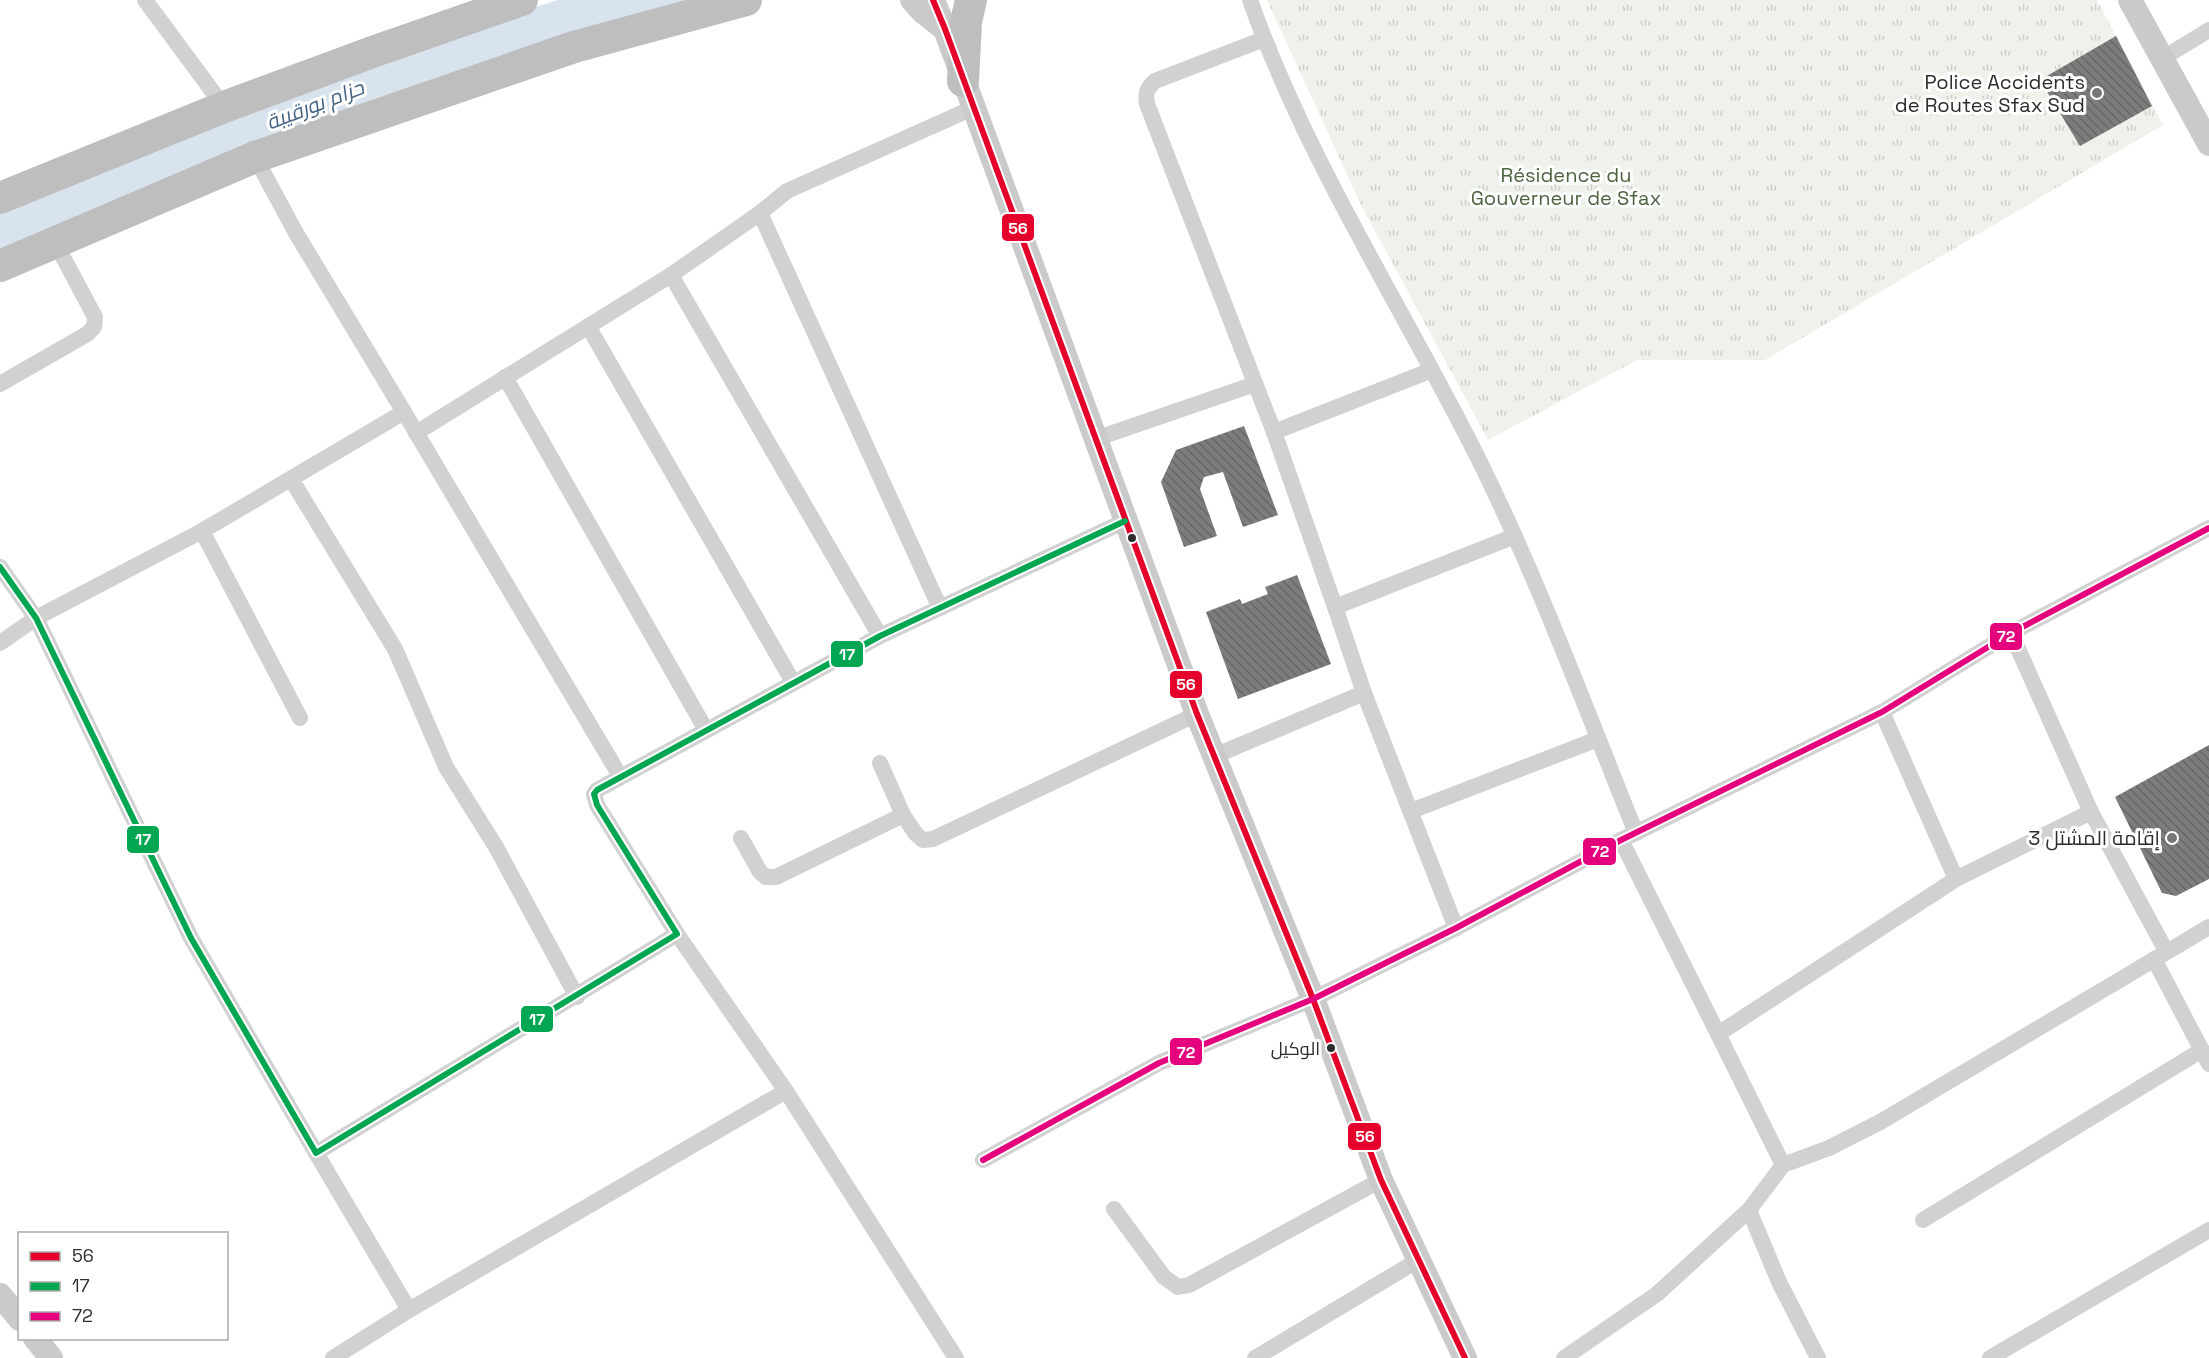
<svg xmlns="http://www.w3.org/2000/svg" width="2209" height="1358" font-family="'Space Grotesk',Cairo,sans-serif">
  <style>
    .park { fill: url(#park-tufts) }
    .water { fill: #d9e3ee }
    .building { fill: url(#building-back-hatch) }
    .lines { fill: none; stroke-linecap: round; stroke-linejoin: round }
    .street { stroke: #d1d1d1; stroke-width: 16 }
    .secondary { stroke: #cacaca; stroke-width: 24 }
    .highway { stroke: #bebebe; stroke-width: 32 }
    .bus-1-casing { stroke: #fff; stroke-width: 10 }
    .bus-2-casing { stroke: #fff; stroke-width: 10 }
    .bus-3-casing { stroke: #fff; stroke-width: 10 }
    .bus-1 { stroke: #e4002b; stroke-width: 6 }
    .bus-2 { stroke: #00a651; stroke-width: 6 }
    .bus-3 { stroke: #e5007d; stroke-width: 6 }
    .poi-dot { fill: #767676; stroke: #fff; stroke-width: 2 }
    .bus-dot { fill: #2c2c2c; stroke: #fff; stroke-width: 2 }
    .labels { text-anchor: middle; stroke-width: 6; stroke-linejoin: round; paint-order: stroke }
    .bus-label { font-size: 18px; fill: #2c2c2c; stroke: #fff; text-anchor: end }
    .poi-label { font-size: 20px; fill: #2c2c2c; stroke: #fff; text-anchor: end }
    .park-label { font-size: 20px; fill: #4b623f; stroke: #fff }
    .water-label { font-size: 21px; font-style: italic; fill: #436385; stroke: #fff }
    .line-badge { stroke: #fff; stroke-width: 2 }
    .badge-label { font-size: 16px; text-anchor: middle; font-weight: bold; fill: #fff }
  </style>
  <defs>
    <pattern id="park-tufts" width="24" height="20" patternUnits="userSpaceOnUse" patternTransform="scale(1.5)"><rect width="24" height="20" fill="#eef2eb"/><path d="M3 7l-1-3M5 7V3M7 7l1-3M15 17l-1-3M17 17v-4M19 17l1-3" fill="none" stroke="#ccd0ca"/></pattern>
    <pattern id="building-back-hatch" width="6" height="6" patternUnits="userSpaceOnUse" patternTransform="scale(1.5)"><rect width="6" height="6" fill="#7d7d7d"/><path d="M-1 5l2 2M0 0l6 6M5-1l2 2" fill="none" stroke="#676767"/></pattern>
  </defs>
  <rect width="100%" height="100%" fill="#fff"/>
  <!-- park -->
  <polygon class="park" points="1267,0 2097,0 2163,125 1765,360 1637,360 1488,440 1361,205"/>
  <!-- water -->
  <polygon class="water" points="558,0 708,0 0,252 0,208 442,37"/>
  <!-- building -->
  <g class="building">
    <polygon points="2116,36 2152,106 2080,146 2040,80"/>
    <polygon points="1244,426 1278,515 1243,527 1223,472 1204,477 1200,489 1217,536 1184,547 1161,482 1176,450"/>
    <polygon points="1297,575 1331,664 1238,699 1206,612 1240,599 1242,604 1268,594 1265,587"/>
    <polygon points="2209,745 2209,879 2176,896 2162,893 2115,797"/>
  </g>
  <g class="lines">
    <!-- street -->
    <g class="street">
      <polyline points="145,0 224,107"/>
      <path d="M1250 0C1307 161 1402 306 1478 458 1538 579 1585 707 1636 833"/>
      <path d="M1264 39 1155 81C1147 88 1145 93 1147 104L1274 432 1432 370"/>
      <polyline points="2163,58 2209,30"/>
      <polyline points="255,157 296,233 404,412"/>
      <polyline points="760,213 940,608"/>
      <polyline points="671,275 880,636"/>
      <polyline points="588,326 793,682"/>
      <polyline points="505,377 706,730"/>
      <polyline points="0,384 87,334 94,327 95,317 55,242"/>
      <polyline points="1274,432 1335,607 1515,536"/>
      <polyline points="416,433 671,275 760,213 787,191 973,108"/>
      <polyline points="1095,439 1255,384"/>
      <polyline points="291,479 395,649 446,767 496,847 577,997"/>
      <polyline points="202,531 300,718"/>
      <polyline points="0,567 36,618 191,938 316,1153 677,934 597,805 594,794 597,790 880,636 1125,521"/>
      <polyline points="1335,607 1364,693 1456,928"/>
      <polyline points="2011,633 2091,812 2166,951"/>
      <polyline points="0,643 36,618 202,531 404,412 620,776"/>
      <polyline points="1882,712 1956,879"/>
      <polyline points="1214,756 1364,693"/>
      <polyline points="880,763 903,815"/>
      <polyline points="1411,811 1598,739"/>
      <polyline points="2091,812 1956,879 1718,1034 1783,1165 1829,1148 1882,1121 2209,927"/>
      <polyline points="741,838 760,872 766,877 776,877 903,815 916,834 923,840 933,839 1197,714"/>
      <polyline points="1621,840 1718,1034"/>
      <polyline points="2154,959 2209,1064"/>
      <polyline points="786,1091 956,1358"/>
      <polyline points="316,1153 409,1310"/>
      <polyline points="983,1160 1159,1063 1313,999 1456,928 1621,840 1882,712 2011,633 2209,528"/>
      <polyline points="1114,1209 1164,1277 1178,1287 1189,1285 1381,1180"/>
      <polyline points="1749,1210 1779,1282 1818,1358"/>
      <polyline points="1923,1220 2202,1050"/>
      <polyline points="333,1358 409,1310 786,1091 677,934"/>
      <polyline points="1255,1358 1420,1259"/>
      <polyline points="1564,1358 1657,1294 1749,1210 1783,1165"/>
      <polyline points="1990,1358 2209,1230"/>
    </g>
    <!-- secondary -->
    <g class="secondary">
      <polyline points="912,0 923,12 941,26"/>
      <polyline points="933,0 945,29 1197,714 1313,999 1381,1180 1465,1358"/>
      <polyline points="2130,0 2209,144"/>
      <polyline points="0,1295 20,1319"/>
      <polyline points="35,1338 51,1358"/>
    </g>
    <!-- highway -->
    <g class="highway">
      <polyline points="963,81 966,22 971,0"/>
      <polyline points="0,198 224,107 378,50 522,0"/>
      <polyline points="0,266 255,157 574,47 746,0"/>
    </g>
    <!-- bus-1 casing -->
    <g class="bus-1-casing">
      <polyline id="bus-1" points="933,0 945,29 1197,714 1313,999 1381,1180 1465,1358"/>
    </g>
    <!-- bus-2 casing -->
    <g class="bus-2-casing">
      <polyline id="bus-2" points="0,567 36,618 191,938 316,1153 677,934 597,805 594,794 597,790 880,636 1125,521"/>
    </g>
    <!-- bus-3 casing -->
    <g class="bus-3-casing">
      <polyline id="bus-3" points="983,1160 1159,1063 1313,999 1456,928 1621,840 1882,712 2011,633 2209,528"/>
    </g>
    <!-- bus-1 -->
    <use href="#bus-1" class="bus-1"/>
    <!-- bus-2 -->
    <use href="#bus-2" class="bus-2"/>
    <!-- bus-3 -->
    <use href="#bus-3" class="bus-3"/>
  </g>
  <!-- markers -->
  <g class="poi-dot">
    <circle cx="2097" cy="93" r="6"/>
    <circle cx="2172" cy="838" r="6"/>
  </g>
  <g class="bus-dot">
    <circle cx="1132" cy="538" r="5"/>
    <circle cx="1331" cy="1048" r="5"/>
  </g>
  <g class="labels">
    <!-- bus labels -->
    <g class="bus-label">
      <text x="1320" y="1055">الوكيل</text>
    </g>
    <!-- poi labels -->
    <g class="poi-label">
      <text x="2085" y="89">Police Accidents<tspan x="2085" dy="23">de Routes Sfax Sud</tspan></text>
      <text x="2160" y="845">إقامة المشتل 3</text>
    </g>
    <!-- park labels -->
    <g class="park-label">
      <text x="1566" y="182">Résidence du<tspan x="1566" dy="23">Gouverneur de Sfax</tspan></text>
    </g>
    <!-- water labels -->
    <g class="water-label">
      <text transform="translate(315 105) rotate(-21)" y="7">حزام بورقيبة</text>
    </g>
  </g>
  <g class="line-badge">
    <rect x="1001" y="213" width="34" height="29" rx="6" fill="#e4002b"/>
    <rect x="1989" y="622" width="34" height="29" rx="6" fill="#e5007d"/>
    <rect x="830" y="640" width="34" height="28" rx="6" fill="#00a651"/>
    <rect x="1169" y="670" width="34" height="29" rx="6" fill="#e4002b"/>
    <rect x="126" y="825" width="34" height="29" rx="6" fill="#00a651"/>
    <rect x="1582" y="837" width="35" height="29" rx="6" fill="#e5007d"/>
    <rect x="520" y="1005" width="34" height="28" rx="6" fill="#00a651"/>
    <rect x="1169" y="1037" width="34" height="29" rx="6" fill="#e5007d"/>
    <rect x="1347" y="1122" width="35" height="29" rx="6" fill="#e4002b"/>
  </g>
  <g class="badge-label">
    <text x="1018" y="234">56</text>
    <text x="2006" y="642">72</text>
    <text x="847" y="660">17</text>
    <text x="1186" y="690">56</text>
    <text x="143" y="845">17</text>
    <text x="1600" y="857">72</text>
    <text x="537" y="1025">17</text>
    <text x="1186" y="1058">72</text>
    <text x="1365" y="1142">56</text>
  </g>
  <!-- legend -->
  <rect x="18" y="1232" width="210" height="108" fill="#ffffff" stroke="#ababab" stroke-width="1.5"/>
  <rect x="30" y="1252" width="30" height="9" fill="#e4002b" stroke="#ababab" stroke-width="1.5"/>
  <text x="72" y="1262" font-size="18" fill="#2c2c2c">56</text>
  <rect x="30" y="1282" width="30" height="9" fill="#00a651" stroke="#ababab" stroke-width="1.5"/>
  <text x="72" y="1292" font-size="18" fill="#2c2c2c">17</text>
  <rect x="30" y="1312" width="30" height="9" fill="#e5007d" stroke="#ababab" stroke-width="1.5"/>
  <text x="72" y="1322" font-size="18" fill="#2c2c2c">72</text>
</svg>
